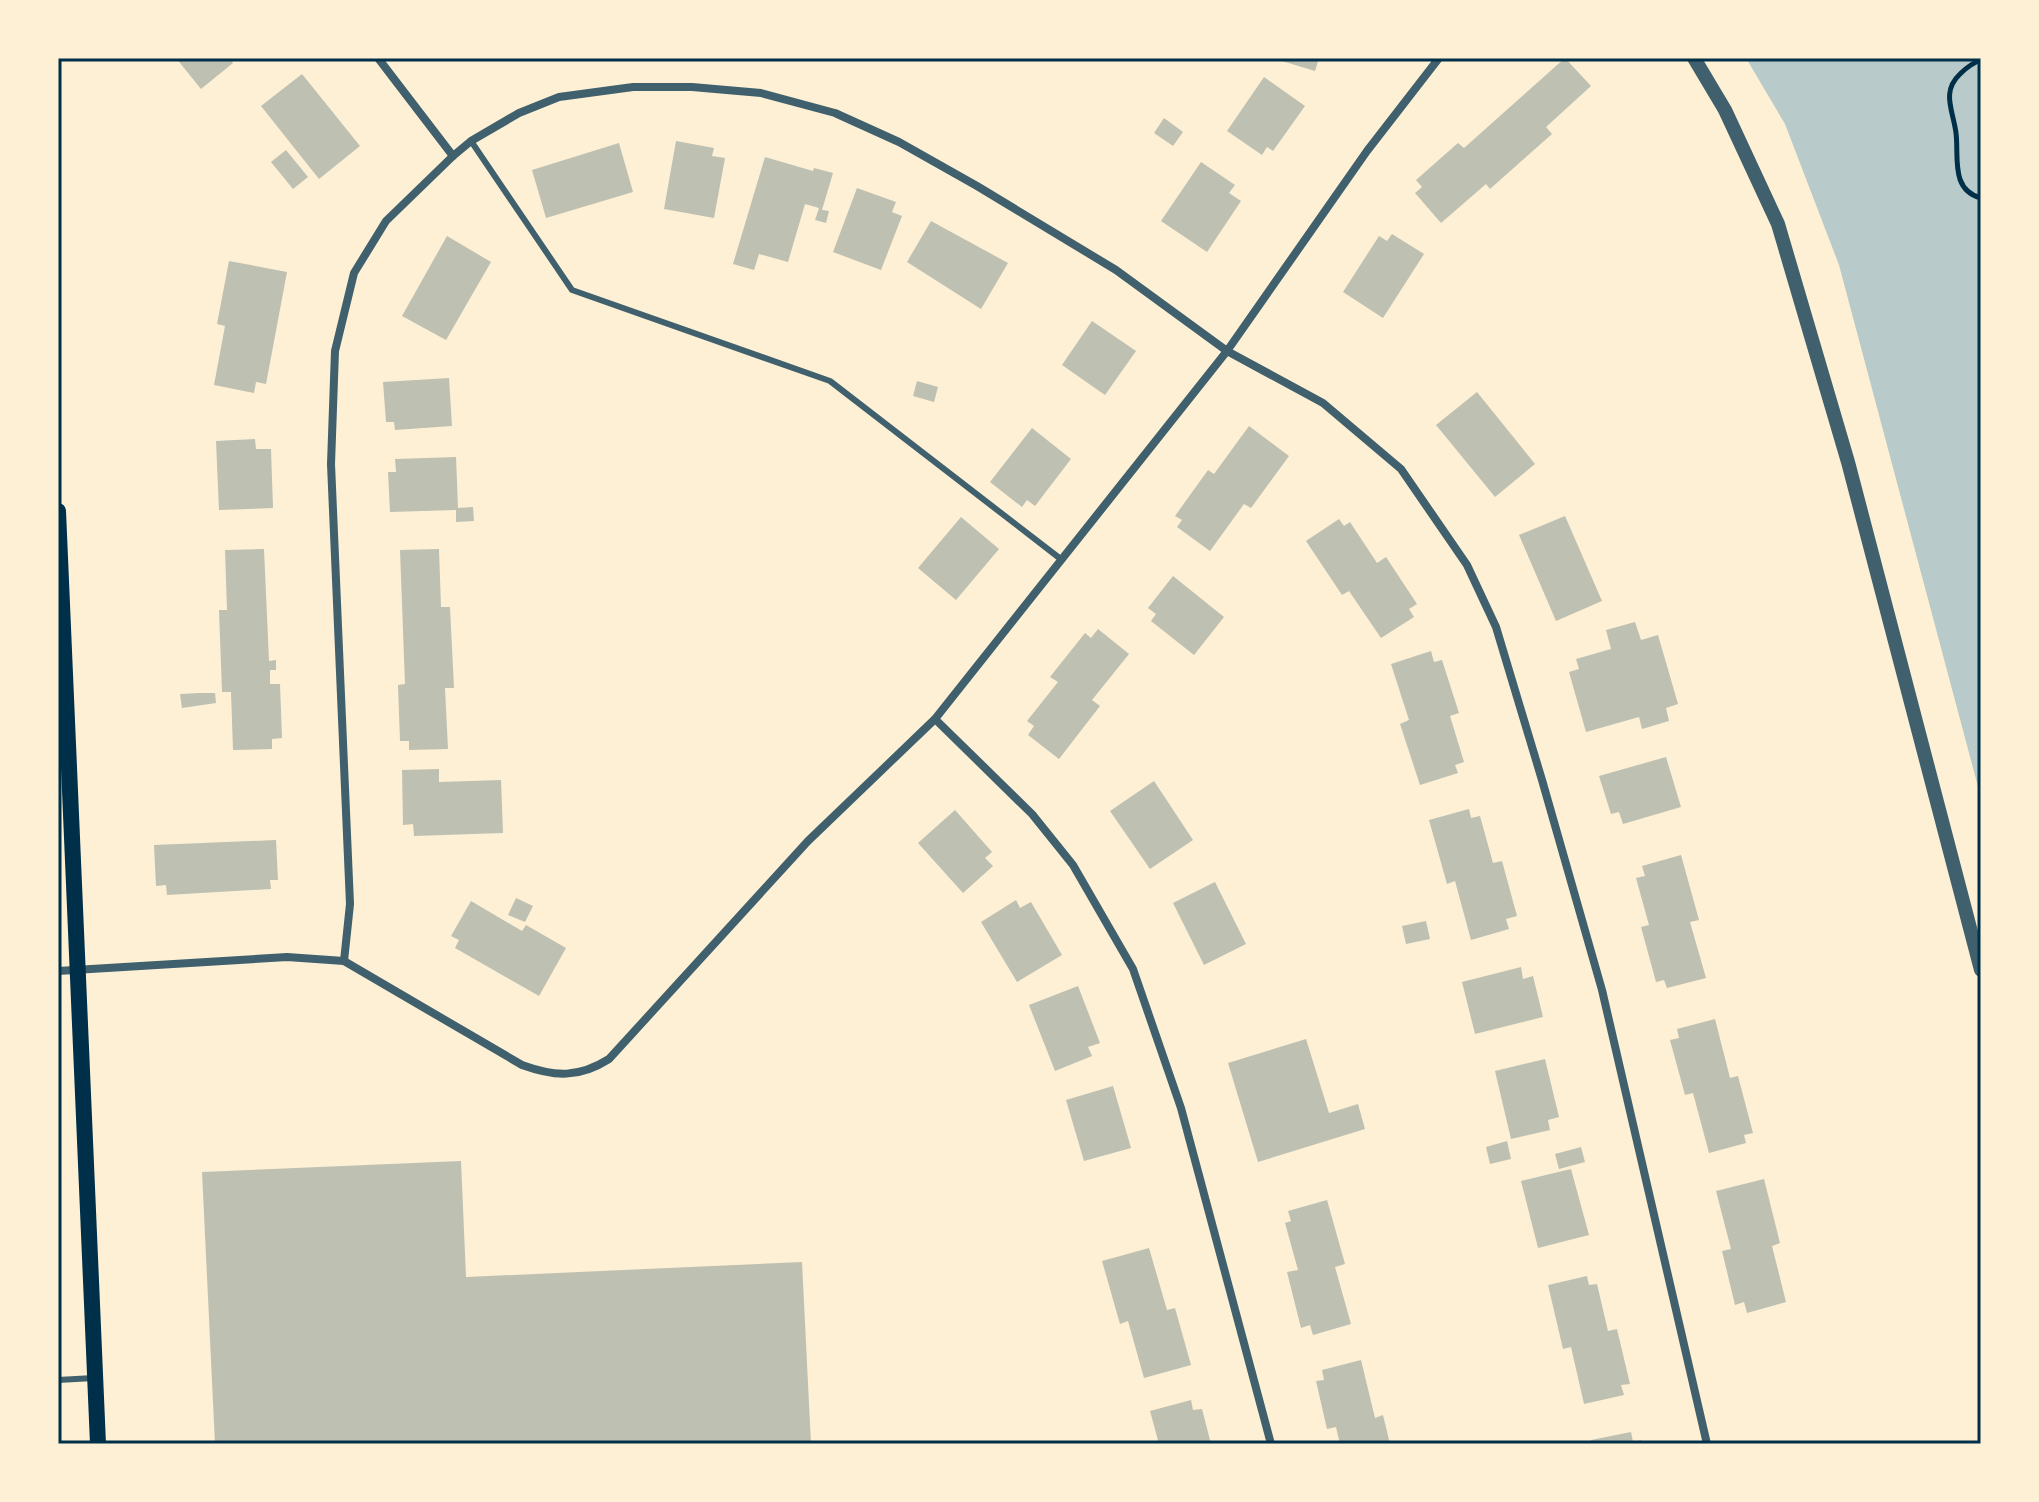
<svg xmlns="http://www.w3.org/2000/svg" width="2039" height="1502" font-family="'Titillium Web',sans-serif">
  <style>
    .green { fill: #b9caca }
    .building { fill: #bec0b2 }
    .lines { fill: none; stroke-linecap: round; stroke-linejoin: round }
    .path { stroke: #003049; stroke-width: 5 }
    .service { stroke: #3f606c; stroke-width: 6 }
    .minor { stroke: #3f606c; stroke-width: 8 }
    .tertiary { stroke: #3f606c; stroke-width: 14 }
    .secondary { stroke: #003049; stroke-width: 16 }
    .neatline { fill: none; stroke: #003049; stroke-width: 3 }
  </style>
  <rect width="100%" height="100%" fill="#fdf0d5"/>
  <!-- green -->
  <polygon class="green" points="1746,58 1981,58 1981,798 1839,265 1785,124"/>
  <!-- building -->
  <g class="building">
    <polygon points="176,58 229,58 233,63 201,89"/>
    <polygon points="1272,58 1319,58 1315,71"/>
    <polygon points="1565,58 1591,86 1546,127 1552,134 1490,189 1486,184 1441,223 1415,193 1422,187 1416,180 1458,143 1464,148"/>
    <polygon points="302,74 360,146 319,179 261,106"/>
    <polygon points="1264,77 1305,106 1273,151 1267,147 1262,155 1227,131"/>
    <polygon points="1164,118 1183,132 1173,146 1154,133"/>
    <polygon points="676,141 714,148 712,156 725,158 714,218 664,209"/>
    <polygon points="619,143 633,192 546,218 532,170"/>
    <polygon points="286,150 308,177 293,189 271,162"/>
    <polygon points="765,157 813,171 814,168 833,173 822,210 829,211 826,223 815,220 819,208 805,204 788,262 759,254 754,270 733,264"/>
    <polygon points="1201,162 1235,185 1229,193 1241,201 1207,252 1161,221"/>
    <polygon points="857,188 896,202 892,212 902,216 881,270 833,252"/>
    <polygon points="931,221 1008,263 981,309 907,262"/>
    <polygon points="1392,234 1424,254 1383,318 1343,292 1379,236 1387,241"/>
    <polygon points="447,236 491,262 446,340 402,316"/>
    <polygon points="229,261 287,272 266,384 256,382 254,393 214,385 225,326 217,324"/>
    <polygon points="1092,321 1136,351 1105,395 1062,365"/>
    <polygon points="449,378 452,426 395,430 394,422 386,422 383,382"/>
    <polygon points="917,381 938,387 934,402 913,396"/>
    <polygon points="1477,392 1535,464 1495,497 1436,425"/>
    <polygon points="1249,426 1289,456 1251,508 1244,504 1210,551 1177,527 1182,520 1175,516 1208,470 1214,474"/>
    <polygon points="1032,428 1071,459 1035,506 1027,500 1022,507 990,482"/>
    <polygon points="255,439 256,449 271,449 273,508 219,510 216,441"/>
    <polygon points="456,457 458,508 473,507 474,521 456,522 456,510 390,512 388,472 396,472 395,459"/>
    <polygon points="1565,516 1602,601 1556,621 1519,535"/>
    <polygon points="961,517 999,549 956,600 918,568"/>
    <polygon points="1339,519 1344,526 1350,522 1377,563 1386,557 1417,604 1409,609 1414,617 1381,638 1349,591 1342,595 1306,541"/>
    <polygon points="264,549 269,661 276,660 276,670 270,670 270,684 280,684 282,738 272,739 272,749 233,750 231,692 222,692 219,610 227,610 225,550"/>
    <polygon points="439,549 441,607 450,607 454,688 445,688 448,749 409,750 409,741 400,741 398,685 405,684 400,550"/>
    <polygon points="1173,576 1224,617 1194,655 1151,621 1156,614 1148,608"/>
    <polygon points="1635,622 1641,640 1658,635 1678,704 1666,708 1669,721 1642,729 1639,717 1586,732 1569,672 1579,669 1576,659 1611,649 1606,630"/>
    <polygon points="1098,629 1129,654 1092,700 1100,706 1059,759 1028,735 1034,726 1027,721 1058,682 1050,677 1085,633 1091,638"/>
    <polygon points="1431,651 1434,662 1442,660 1459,713 1450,716 1464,762 1455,765 1458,773 1420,785 1400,724 1409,720 1391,664"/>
    <polygon points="200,693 215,693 216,703 182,708 180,694"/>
    <polygon points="1666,757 1681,807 1623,824 1619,812 1611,814 1599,776"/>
    <polygon points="439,769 439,782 501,780 503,833 414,836 413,824 403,825 402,770"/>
    <polygon points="1154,781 1193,840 1150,869 1110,811"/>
    <polygon points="1469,809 1471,818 1480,816 1493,863 1502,861 1517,916 1506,919 1509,929 1471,940 1455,881 1447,884 1429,820"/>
    <polygon points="955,810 992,852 985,858 993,866 963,893 918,843"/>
    <polygon points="276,840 278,880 270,880 271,889 167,895 166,885 156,886 154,845"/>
    <polygon points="1681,855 1699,920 1690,922 1706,978 1667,988 1664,980 1656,982 1641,927 1649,925 1636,878 1645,876 1642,866"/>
    <polygon points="1215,882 1246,944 1204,965 1173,903"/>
    <polygon points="516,898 533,906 525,922 508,915"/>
    <polygon points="1016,900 1020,908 1031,902 1062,955 1017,982 981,922"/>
    <polygon points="471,901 522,931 526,925 566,948 539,996 455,948 459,940 451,936"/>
    <polygon points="1426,921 1430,939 1406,944 1402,926"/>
    <polygon points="1521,967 1523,979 1533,976 1543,1017 1475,1034 1462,982"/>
    <polygon points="1078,986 1100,1043 1088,1047 1092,1056 1055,1071 1029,1005"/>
    <polygon points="1715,1019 1730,1078 1738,1076 1753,1133 1744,1135 1746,1143 1709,1153 1693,1093 1685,1095 1670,1040 1679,1038 1677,1029"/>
    <polygon points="1306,1039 1329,1113 1358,1104 1365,1129 1258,1162 1228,1063"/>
    <polygon points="1545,1059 1559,1117 1548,1120 1550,1130 1511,1139 1495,1071"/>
    <polygon points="1113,1086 1131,1148 1084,1161 1066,1100"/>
    <polygon points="1507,1141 1511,1159 1490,1164 1486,1147"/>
    <polygon points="1581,1147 1585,1162 1559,1169 1555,1154"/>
    <polygon points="461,1161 466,1277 802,1262 811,1444 215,1444 202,1172"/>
    <polygon points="1571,1169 1589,1235 1538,1248 1521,1181"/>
    <polygon points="1764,1179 1780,1243 1772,1246 1786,1302 1747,1313 1744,1302 1735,1305 1722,1251 1731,1249 1716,1191"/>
    <polygon points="1327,1200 1345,1264 1335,1267 1351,1324 1313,1335 1310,1325 1301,1328 1287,1272 1298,1270 1285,1223 1291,1221 1288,1211"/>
    <polygon points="1149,1248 1167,1310 1175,1308 1191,1365 1144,1378 1128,1321 1120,1324 1102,1261"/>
    <polygon points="1587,1276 1589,1285 1597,1284 1608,1331 1617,1329 1630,1384 1621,1385 1624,1395 1584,1404 1571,1347 1563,1349 1548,1285"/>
    <polygon points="1361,1360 1375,1418 1383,1415 1390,1444 1340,1444 1336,1427 1327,1429 1316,1381 1324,1380 1322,1370"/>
    <polygon points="1191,1400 1193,1410 1202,1409 1211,1444 1159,1444 1150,1411"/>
    <polygon points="1631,1432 1633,1442 1641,1440 1642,1444 1592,1444 1591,1440"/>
  </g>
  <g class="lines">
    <!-- path -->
    <path class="path" d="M1981 60C1972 63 1967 67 1960 74 1941 92 1953 110 1956 133 1959 156 1950 190 1981 198"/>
    <!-- service -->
    <g class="service">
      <polyline points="471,141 572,290 830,381 1062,560"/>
      <polyline points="58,1380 94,1378"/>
    </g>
    <!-- minor -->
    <g class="minor">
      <polyline points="378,58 453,156"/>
      <polyline points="935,719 1032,814 1073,865 1133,969 1181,1108 1271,1444"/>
      <polyline points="344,961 350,904 331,464 335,351 354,273 386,221 453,156 471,141 519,113 559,97 633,87 692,87 761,93 835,113 899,142 977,186 1116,270 1227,351 1323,403 1401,469 1467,565 1496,627 1542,780 1602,990 1707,1444"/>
      <path d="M58 971 287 957 344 961 522 1065C555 1077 579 1078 609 1059L808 841 935 719 1227 351 1367 151 1439 58"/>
    </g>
    <!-- tertiary -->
    <polyline class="tertiary" points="1694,58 1725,110 1778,224 1848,462 1981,970"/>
    <!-- secondary -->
    <polyline class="secondary" points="58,511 98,1444"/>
  </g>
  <!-- border -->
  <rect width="2039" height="1502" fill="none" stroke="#fdf0d5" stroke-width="120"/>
  <rect x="60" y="60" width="1919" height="1382" class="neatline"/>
</svg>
